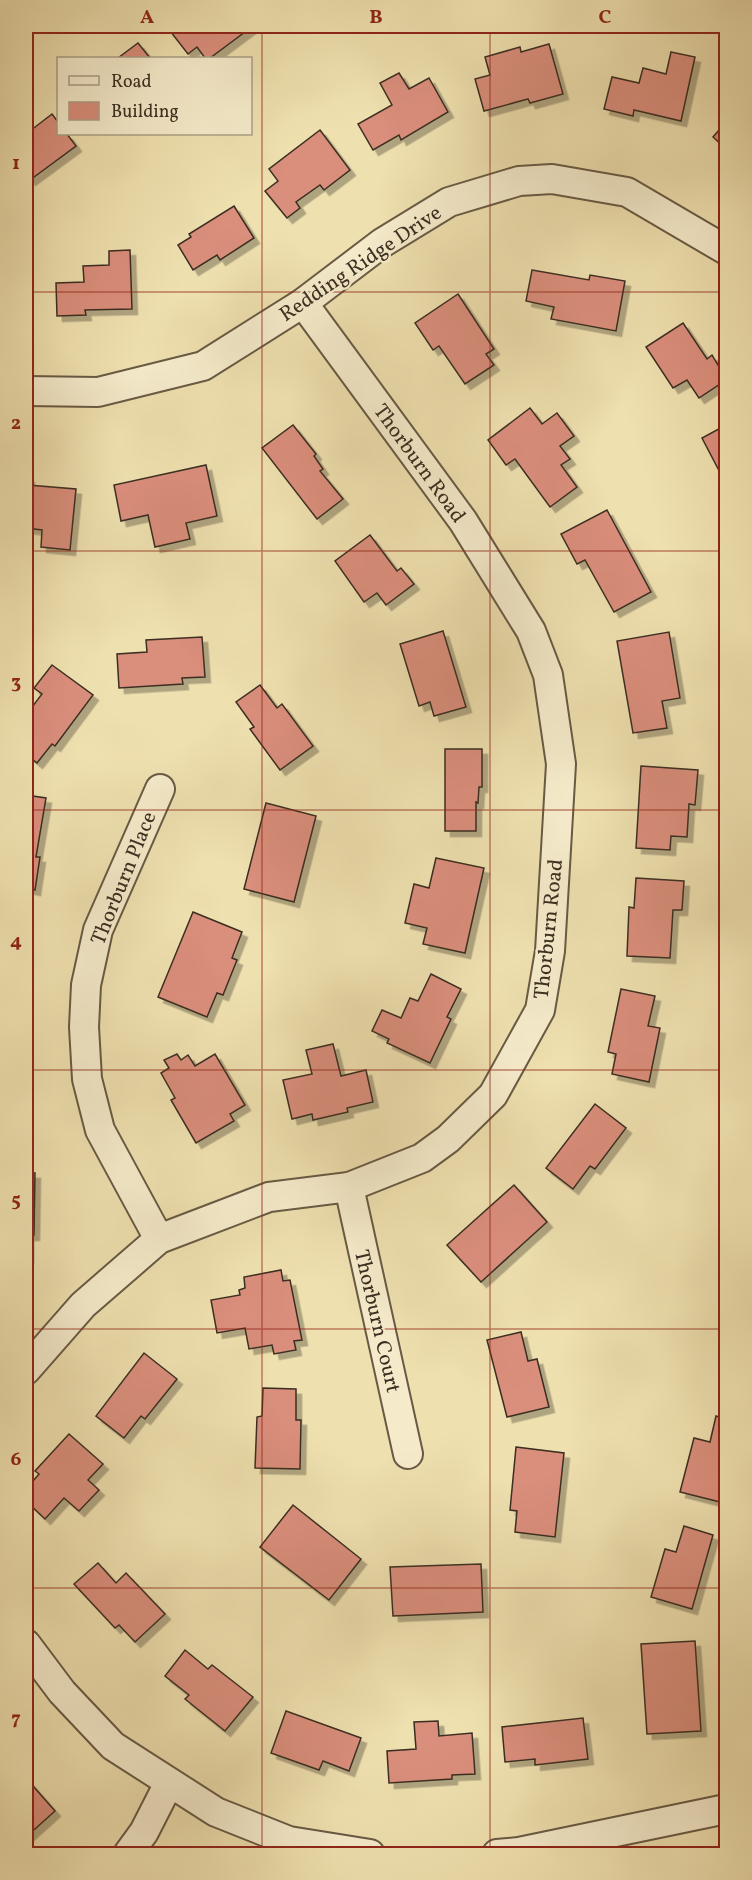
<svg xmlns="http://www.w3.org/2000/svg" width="752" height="1880" font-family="Vollkorn,serif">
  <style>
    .building { fill: #da8e7b; stroke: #3b2e21; stroke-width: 1.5; filter: url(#shadow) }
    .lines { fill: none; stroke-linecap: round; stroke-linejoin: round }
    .minor-casing { stroke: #685a44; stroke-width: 32 }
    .minor { stroke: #f5ebcb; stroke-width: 28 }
    .grid { fill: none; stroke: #8f2418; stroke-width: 1.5; stroke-opacity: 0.55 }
    .labels { text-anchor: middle; stroke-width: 4.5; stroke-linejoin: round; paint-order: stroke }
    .street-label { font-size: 21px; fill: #3b2e21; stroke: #f5ebcb }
    .neatline { fill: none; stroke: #8f2418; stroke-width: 2 }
    .grid-label { font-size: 20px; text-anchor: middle; font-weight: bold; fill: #8f2418 }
  </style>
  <defs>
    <filter id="shadow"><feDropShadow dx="5.5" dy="5.5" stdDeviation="0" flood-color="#0004"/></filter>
  </defs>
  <rect width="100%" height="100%" fill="#efe0af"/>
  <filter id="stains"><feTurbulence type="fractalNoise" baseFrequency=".00333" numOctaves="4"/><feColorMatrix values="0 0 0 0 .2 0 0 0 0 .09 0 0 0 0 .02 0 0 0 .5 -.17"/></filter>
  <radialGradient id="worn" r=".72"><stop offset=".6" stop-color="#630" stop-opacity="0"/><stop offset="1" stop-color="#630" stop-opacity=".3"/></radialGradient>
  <!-- building -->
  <g class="building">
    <polygon points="168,26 253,26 210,58 205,58 197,47 188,54 167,27"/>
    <polygon points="138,43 150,58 118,58"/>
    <polygon points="549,44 563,94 530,103 528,99 484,111 475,79 490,75 485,57 520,47 521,52"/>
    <polygon points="671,52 695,57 681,121 634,110 633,116 604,109 612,77 639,83 643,68 666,74"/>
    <polygon points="399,73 409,89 429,78 448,112 401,140 399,135 373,150 358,124 392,105 380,83"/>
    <polygon points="52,114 58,122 58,134 67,134 76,146 30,180 27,175 26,177 26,134"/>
    <polygon points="726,122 726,149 713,137"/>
    <polygon points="320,130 350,170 324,190 320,185 296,202 300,208 287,218 265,191 278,181 269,169"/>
    <polygon points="234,206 254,238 220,260 217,255 193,270 178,245 191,237 189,234"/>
    <polygon points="130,250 132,309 85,310 86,315 57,316 56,283 84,282 83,266 109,265 109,251"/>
    <polygon points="532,270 589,280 590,275 625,281 616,331 551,319 554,307 526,301"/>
    <polygon points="458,294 494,349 486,354 494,365 465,384 439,346 433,350 415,323"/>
    <polygon points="683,323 707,359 712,355 726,378 726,380 699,398 687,380 673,388 646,347"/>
    <polygon points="530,408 542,424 557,413 574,436 560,446 570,459 561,465 577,487 550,507 515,459 506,465 488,440"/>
    <polygon points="293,425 316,454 314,456 323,469 320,471 343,499 317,519 262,448"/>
    <polygon points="726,425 726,484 702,438"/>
    <polygon points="206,465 217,516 186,523 190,539 155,547 148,515 121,521 114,485"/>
    <polygon points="26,477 29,477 28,485 76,489 70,550 41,547 42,530 26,528"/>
    <polygon points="607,510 651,592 614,612 585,560 577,564 561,534"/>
    <polygon points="370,535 397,571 401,568 414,584 386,605 377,593 364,602 335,561"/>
    <polygon points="443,631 466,707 434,716 430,702 419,706 400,644"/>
    <polygon points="669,632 680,698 662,701 667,728 633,733 617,641"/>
    <polygon points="202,637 205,677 182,678 183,684 119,688 117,654 147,652 146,640"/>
    <polygon points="52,665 93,695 55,746 52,744 37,763 26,754 26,715 42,694 34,688"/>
    <polygon points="260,685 277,708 282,704 313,746 280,770 250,729 254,727 236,702"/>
    <polygon points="445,749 482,749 482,787 479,787 478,803 476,802 476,831 445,831"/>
    <polygon points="641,766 698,770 695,805 689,804 687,837 671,836 670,850 636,848"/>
    <polygon points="26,795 46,798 36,857 40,857 35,890 26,888"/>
    <polygon points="266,803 316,816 294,902 244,889"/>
    <polygon points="436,858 484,868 465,953 423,944 427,928 405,923 414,884 429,888"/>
    <polygon points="636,878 684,881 682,910 673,910 670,958 627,956 629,907 634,908"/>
    <polygon points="193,912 242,932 232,958 237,960 223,995 217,993 207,1017 158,997"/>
    <polygon points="431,974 461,989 447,1017 451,1019 430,1063 387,1043 389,1039 372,1031 382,1010 401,1018 410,998 418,1001"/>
    <polygon points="621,989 655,996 648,1026 660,1028 649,1082 612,1074 616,1054 608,1052"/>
    <polygon points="333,1044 341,1076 366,1070 373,1102 347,1108 348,1112 313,1120 312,1114 292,1119 283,1080 312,1074 306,1050"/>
    <polygon points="177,1054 181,1060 188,1055 195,1066 215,1054 245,1105 230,1114 234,1121 196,1143 171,1100 175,1098 161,1073 169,1068 164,1060"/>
    <polygon points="595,1104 626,1128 595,1169 590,1166 573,1189 546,1168"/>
    <polygon points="26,1173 35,1173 34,1235 28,1235 28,1258 26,1258"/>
    <polygon points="514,1185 547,1222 481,1282 447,1245"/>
    <polygon points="281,1270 283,1281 290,1280 302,1340 294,1341 296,1350 274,1354 272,1345 249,1349 245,1328 217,1333 211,1300 240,1295 239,1290 245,1288 244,1277"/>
    <polygon points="521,1332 528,1361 537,1359 549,1407 507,1417 487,1340"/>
    <polygon points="144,1353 177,1379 145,1419 141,1416 124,1438 96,1416"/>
    <polygon points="263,1388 296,1389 296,1420 301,1420 300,1469 255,1468 257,1417 262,1416"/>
    <polygon points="716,1416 726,1419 726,1482 725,1481 720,1502 680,1492 694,1438 710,1442"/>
    <polygon points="69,1434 103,1464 88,1480 99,1490 79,1511 64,1498 45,1519 26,1501 26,1489 39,1474 35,1471"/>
    <polygon points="516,1447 564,1453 555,1537 515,1532 517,1511 510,1510"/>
    <polygon points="293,1505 361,1559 329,1600 260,1547"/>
    <polygon points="684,1526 713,1535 692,1609 651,1597 665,1549 676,1552"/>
    <polygon points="98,1563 116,1583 126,1573 165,1614 135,1642 119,1625 115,1628 74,1584"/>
    <polygon points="481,1564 483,1612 393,1616 390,1567"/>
    <polygon points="695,1641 701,1731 647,1734 641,1644"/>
    <polygon points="185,1650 208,1669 212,1665 253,1697 225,1731 185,1699 189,1695 165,1676"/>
    <polygon points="286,1711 361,1738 349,1771 323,1761 319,1770 271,1753"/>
    <polygon points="583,1718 588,1759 535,1765 535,1759 505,1762 502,1727"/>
    <polygon points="438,1721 439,1736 472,1733 475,1774 452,1775 452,1779 389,1783 387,1751 416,1749 414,1722"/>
    <polygon points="26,1778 55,1811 26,1837"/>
  </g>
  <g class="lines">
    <!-- minor casing -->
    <g class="minor-casing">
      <g id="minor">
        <polyline points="26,391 98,392 203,366 303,303 382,243 449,202 519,181 552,179 627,192 726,250"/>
        <polyline points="349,1187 408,1454"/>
        <polyline points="159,1239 100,1130 87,1079 84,1027 86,985 98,930 160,789"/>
        <polyline points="26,1370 83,1305 159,1239 269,1197 349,1187 422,1158 448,1139 493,1095 540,1010 550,951 561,764 548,675 531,631 463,521 303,303"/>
        <polyline points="26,1644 62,1692 113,1746 216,1812 289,1841 370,1854"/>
        <polyline points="128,1854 144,1832 169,1783"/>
        <polyline points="497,1854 519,1852 726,1809"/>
      </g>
    </g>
    <!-- minor -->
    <use href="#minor" class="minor"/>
  </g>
  <!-- grid -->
  <path class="grid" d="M262 26V1854M490 26V1854M26 292H726M26 551H726M26 810H726M26 1070H726M26 1329H726M26 1588H726"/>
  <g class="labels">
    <!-- street labels -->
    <g class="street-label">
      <text transform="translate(360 263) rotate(-34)" y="7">Redding Ridge Drive</text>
      <text transform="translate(420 463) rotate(54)" y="7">Thorburn Road</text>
      <text transform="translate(123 878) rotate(-68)" y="7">Thorburn Place</text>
      <text transform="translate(548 929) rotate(-84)" y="7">Thorburn Road</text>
      <text transform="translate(378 1321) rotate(77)" y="7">Thorburn Court</text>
    </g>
  </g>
  <!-- margin -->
  <rect width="752" height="1880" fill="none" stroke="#efe0af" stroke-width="66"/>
  <!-- legend -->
  <rect x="57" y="57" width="195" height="78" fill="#f5ebcb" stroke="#ab9f87" stroke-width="1.5"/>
  <rect x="69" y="76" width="30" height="9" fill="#f5ebcb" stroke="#ab9f87" stroke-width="1.5"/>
  <text x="111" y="87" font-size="18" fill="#3b2e21">Road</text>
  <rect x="69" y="102" width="30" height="18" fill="#da8e7b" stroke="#ab9f87" stroke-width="1.5"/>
  <text x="111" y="117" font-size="18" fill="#3b2e21">Building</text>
  <rect x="33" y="33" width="686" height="1814" class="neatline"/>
  <g class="grid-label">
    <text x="147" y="23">A</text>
    <text x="376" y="23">B</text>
    <text x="605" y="23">C</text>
    <text x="16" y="169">1</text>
    <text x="16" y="429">2</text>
    <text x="16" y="688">3</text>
    <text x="16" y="947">4</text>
    <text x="16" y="1206">5</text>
    <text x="16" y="1465">6</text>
    <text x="16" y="1724">7</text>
  </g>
  <rect width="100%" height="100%" filter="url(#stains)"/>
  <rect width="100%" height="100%" fill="url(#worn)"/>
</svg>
